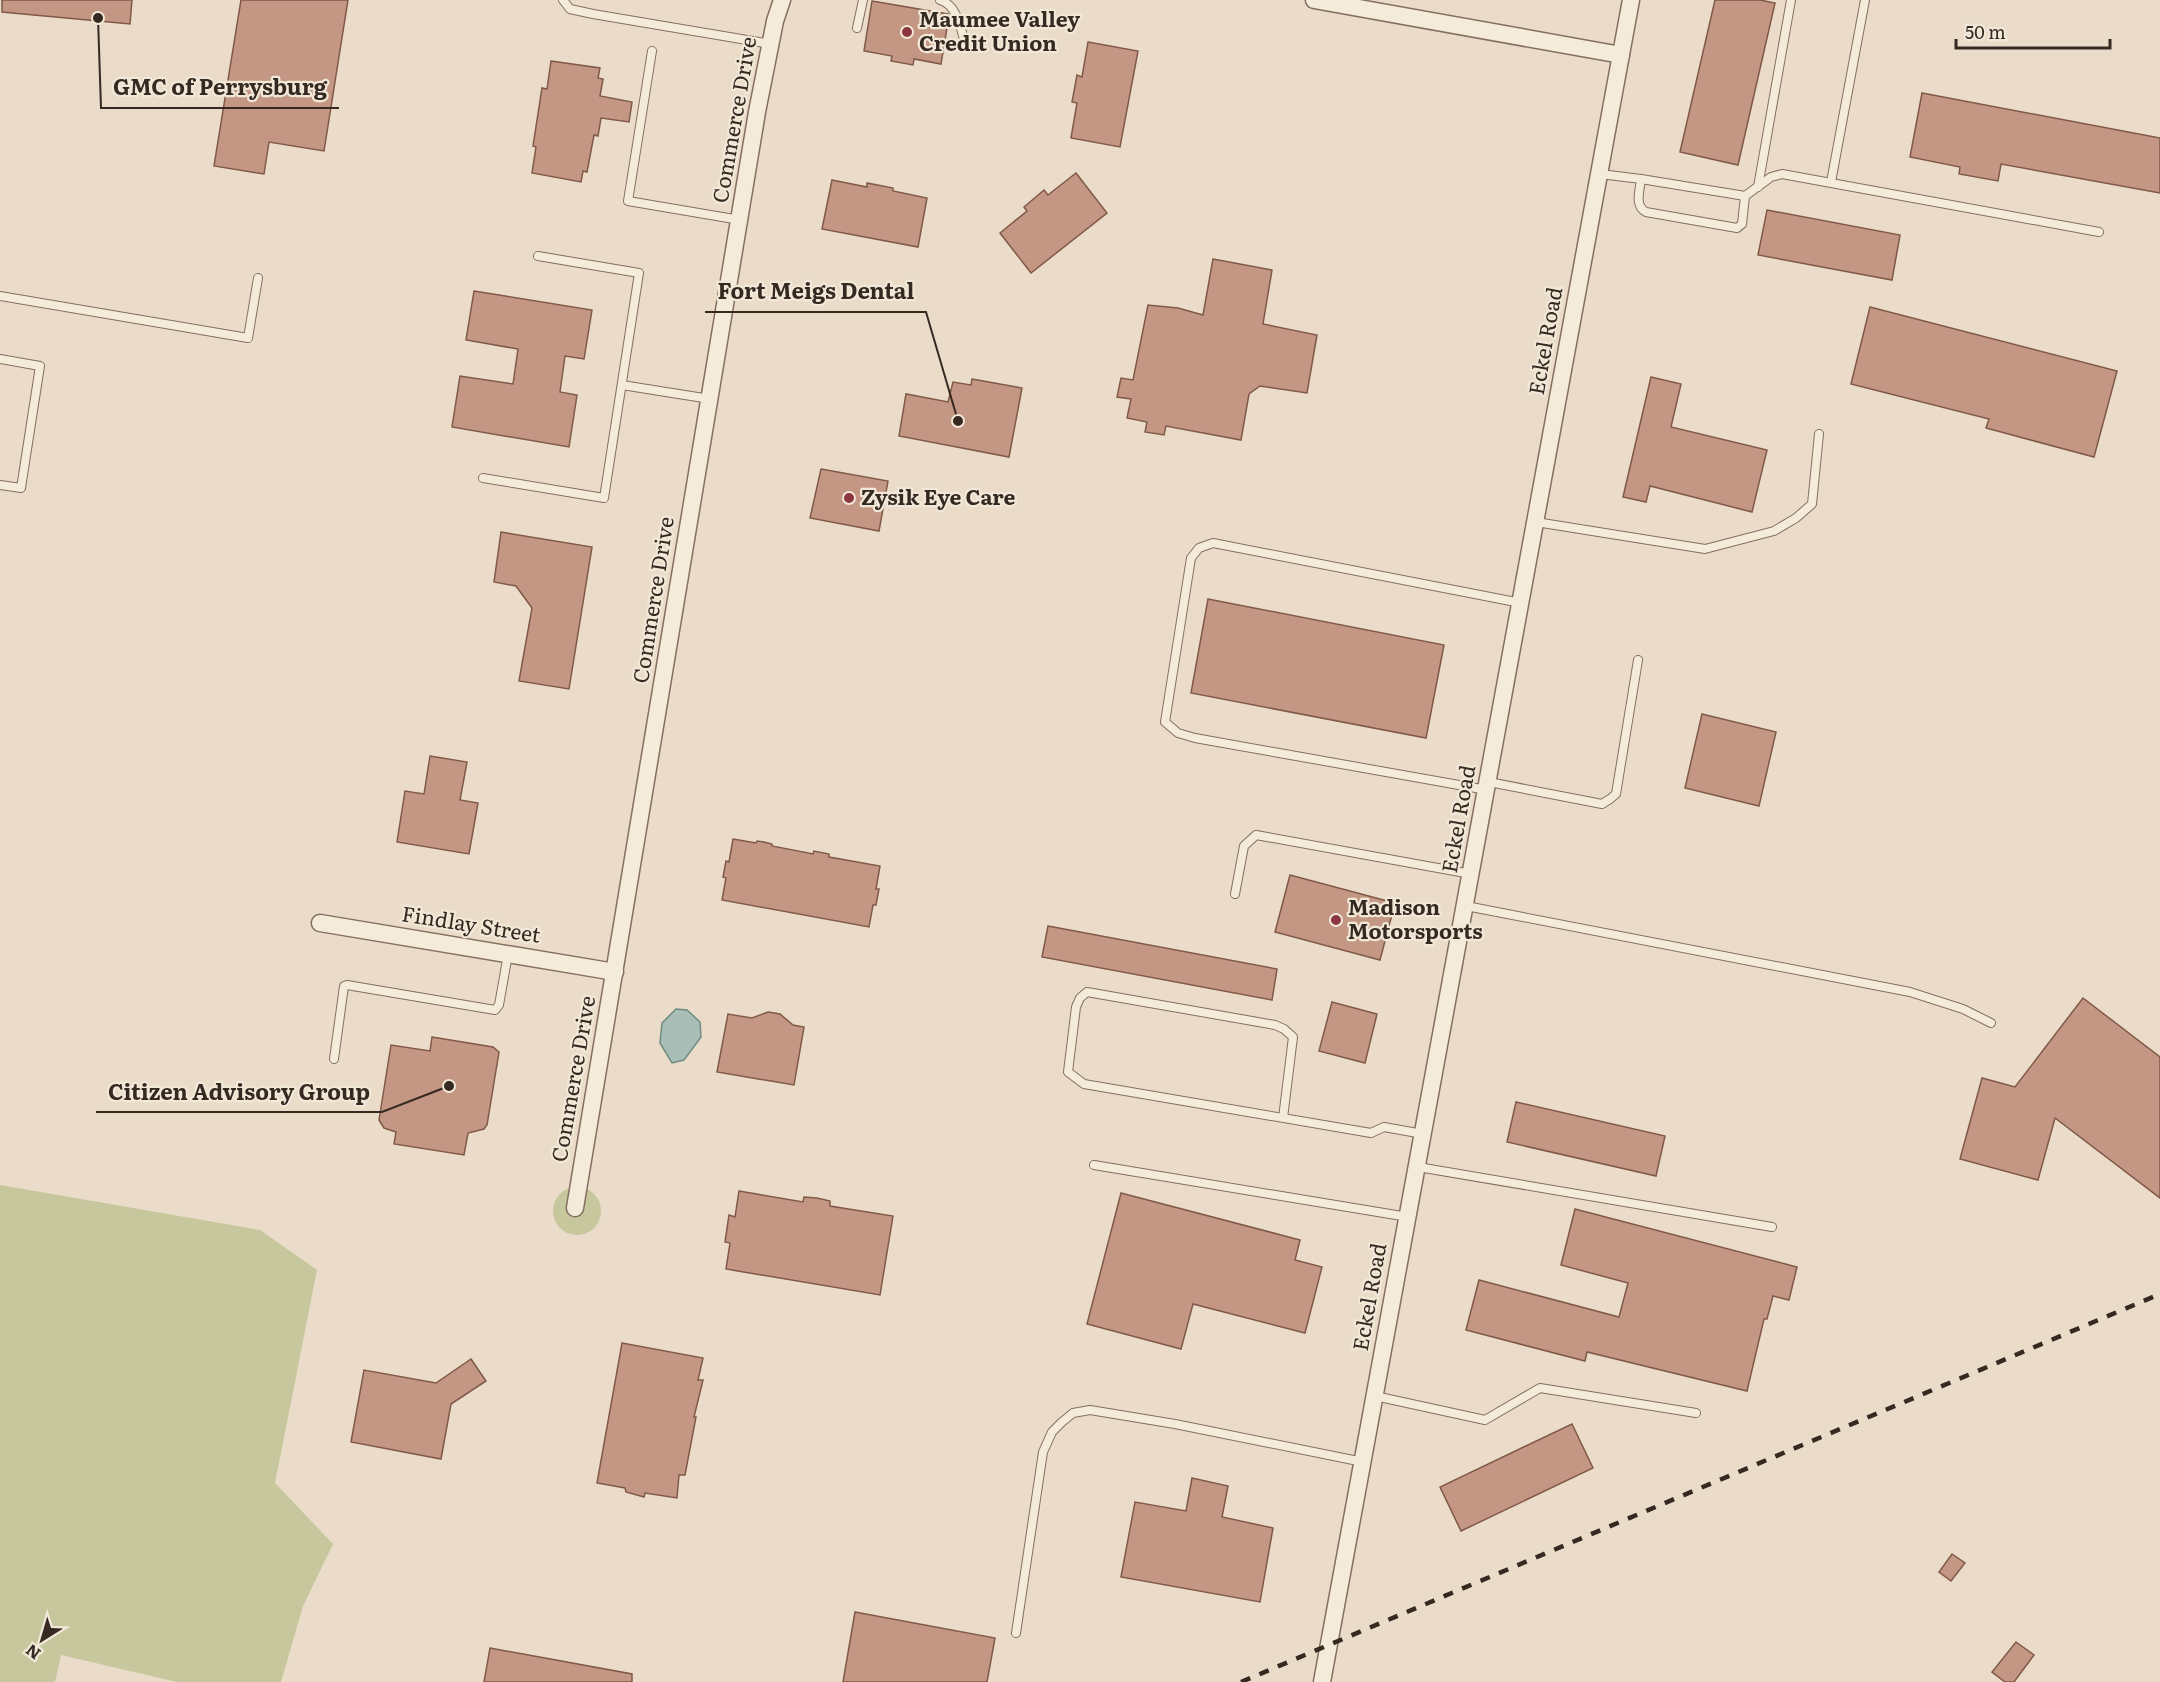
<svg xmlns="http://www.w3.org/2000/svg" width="2160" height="1682" font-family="Literata,serif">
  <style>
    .green { fill: #c6c79d }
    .water { fill: #a9beb6; stroke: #708c82; stroke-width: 1.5 }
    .building { fill: #c39783; stroke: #805948; stroke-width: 1.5 }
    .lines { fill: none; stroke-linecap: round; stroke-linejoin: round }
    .service-casing { stroke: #846f5f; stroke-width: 10 }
    .minor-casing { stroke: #846f5f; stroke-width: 19 }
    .service { stroke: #f5ebdb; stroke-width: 8 }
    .minor { stroke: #f5ebdb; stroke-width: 16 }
    .rail { stroke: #362921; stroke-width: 4.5; stroke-dasharray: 10 10; stroke-linecap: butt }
    .poi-dot { fill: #8c363f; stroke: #f2e8d7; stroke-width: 2 }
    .labels { text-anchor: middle; stroke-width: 4.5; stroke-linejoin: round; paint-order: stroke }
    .poi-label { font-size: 21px; font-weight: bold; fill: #362921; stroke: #f2e8d7; text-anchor: start }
    .street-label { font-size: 21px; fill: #362921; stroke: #f2e8d7 }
    .leader { fill: none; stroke: #362921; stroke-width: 2 }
    .callout-dot { fill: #362921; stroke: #f2e8d7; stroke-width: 2 }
    .callout-label { font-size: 22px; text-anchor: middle; font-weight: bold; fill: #362921; stroke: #f2e8d7; stroke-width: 4.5; stroke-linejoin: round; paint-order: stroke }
  </style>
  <rect width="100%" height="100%" fill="#eadcc8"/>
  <!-- green -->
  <g class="green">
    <polygon points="0,1185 260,1230 317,1270 275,1483 333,1544 303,1606 281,1682 177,1682 61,1655 55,1682 0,1682"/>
    <circle cx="577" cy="1211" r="24"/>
  </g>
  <!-- water -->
  <polygon class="water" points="676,1009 687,1010 700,1022 701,1037 684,1060 672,1063 660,1043 662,1023"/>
  <!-- building -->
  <g class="building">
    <polygon points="2,0 132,0 130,24 2,12"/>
    <polygon points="241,0 348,0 324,151 269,142 264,174 214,166"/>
    <polygon points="1715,0 1760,0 1775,3 1738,165 1680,152"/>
    <polygon points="872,1 948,14 949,16 941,64 914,59 913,65 891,61 892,56 864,51"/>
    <polygon points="1088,42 1138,51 1120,147 1071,138 1077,103 1072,102 1077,75 1082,77"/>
    <polygon points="551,61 600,68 598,78 603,79 600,96 632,102 629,122 601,118 598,136 594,135 587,172 583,171 581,182 532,173 536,147 533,146 542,88 547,89"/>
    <polygon points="1922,93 2160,138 2160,193 2001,164 1998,181 1959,174 1960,167 1910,157"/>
    <polygon points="1076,173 1107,213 1031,273 1000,233 1027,211 1024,207 1044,190 1048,195"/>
    <polygon points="832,180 867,187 867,183 893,188 893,191 927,198 918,247 822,229"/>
    <polygon points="1767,210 1900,235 1892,280 1758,255"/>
    <polygon points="1213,259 1272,270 1263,324 1317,335 1307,393 1260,386 1249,394 1241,440 1166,426 1164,435 1145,432 1147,422 1127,418 1131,399 1117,397 1121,378 1133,380 1148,305 1178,308 1203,315"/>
    <polygon points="474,291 592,310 584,359 565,356 560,392 577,395 569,447 452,427 460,376 513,384 518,349 466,340"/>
    <polygon points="1870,307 2117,371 2094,457 1986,428 1989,419 1851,384"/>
    <polygon points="1651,377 1681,384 1671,427 1767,450 1752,512 1650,486 1646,502 1623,497"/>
    <polygon points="972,379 1022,388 1009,457 899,436 906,394 948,402 953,382 971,385"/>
    <polygon points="821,469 888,481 879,531 810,518"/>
    <polygon points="501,532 592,547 569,689 519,681 532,608 516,586 494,582"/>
    <polygon points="1208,599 1444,645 1426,738 1191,693"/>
    <polygon points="1702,714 1776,732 1759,806 1685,788"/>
    <polygon points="430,756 467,762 460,800 478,803 469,854 397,842 405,791 424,794"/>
    <polygon points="733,839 756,843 757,841 764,842 772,844 772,846 813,854 814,851 829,854 829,857 880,866 876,889 879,889 876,905 873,905 869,927 722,900 726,878 723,877 726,861 729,862"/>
    <polygon points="1290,875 1395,903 1380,960 1275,932"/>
    <polygon points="1048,926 1277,969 1272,1000 1042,957"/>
    <polygon points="2083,998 2160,1057 2160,1198 2055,1118 2038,1180 1960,1159 1982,1078 2015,1087"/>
    <polygon points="1332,1002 1377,1014 1365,1063 1319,1051"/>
    <polygon points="768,1012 780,1014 793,1025 804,1027 794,1085 717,1072 728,1014 752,1018"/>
    <polygon points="432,1037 493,1047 499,1052 487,1125 484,1129 468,1133 464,1155 394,1144 396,1132 384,1128 379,1120 391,1045 430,1051"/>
    <polygon points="1516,1102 1665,1136 1656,1176 1507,1142"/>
    <polygon points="739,1191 803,1202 804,1197 817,1198 830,1201 830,1206 893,1216 880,1295 726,1269 730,1243 725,1242 729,1215 735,1217"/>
    <polygon points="1121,1193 1300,1240 1295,1260 1322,1267 1305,1333 1193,1304 1181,1349 1087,1324"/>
    <polygon points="1575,1209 1797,1267 1789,1300 1773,1296 1767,1319 1764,1319 1747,1391 1587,1352 1585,1361 1466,1330 1479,1280 1619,1317 1628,1283 1561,1265"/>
    <polygon points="622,1343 703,1358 698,1380 703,1380 694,1417 696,1417 685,1475 679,1475 677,1498 645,1493 644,1497 626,1492 625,1488 597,1483"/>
    <polygon points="471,1359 486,1381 451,1404 441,1459 351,1442 364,1370 436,1383"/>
    <polygon points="1572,1424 1593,1468 1461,1531 1440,1487"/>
    <polygon points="1192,1478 1228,1486 1222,1517 1273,1528 1260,1602 1121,1577 1135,1502 1186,1511"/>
    <polygon points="1952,1554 1965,1563 1951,1581 1939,1572"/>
    <polygon points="855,1612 995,1638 987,1682 843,1682"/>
    <polygon points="2016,1642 2034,1655 2014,1682 2005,1682 1992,1672"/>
    <polygon points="490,1648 632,1674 632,1682 484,1682"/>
  </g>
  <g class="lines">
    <!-- service casing -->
    <g class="service-casing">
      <g id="service">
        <polyline points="563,0 570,9 593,14 771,44"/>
        <path d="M940 0C957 5 960 27 965 42"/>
        <polyline points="857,28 863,0"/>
        <polyline points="652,51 628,201 740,220"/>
        <path d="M1600 174 1641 179C1640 190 1634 206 1646 212L1737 228 1742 224 1745 196 1771 177 1782 174 2099 232"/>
        <polyline points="1641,179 1745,196"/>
        <polyline points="1831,182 1865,0"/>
        <polyline points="1758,187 1791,0"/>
        <polyline points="0,296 248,338 258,278"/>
        <polyline points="0,359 40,366 21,488 0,485"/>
        <polyline points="622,385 710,399"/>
        <polyline points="483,478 604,498 639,273 538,256"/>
        <polyline points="1536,522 1705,549 1774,531 1796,518 1812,504 1819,434"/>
        <polyline points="1489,782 1602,804 1610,799 1616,794 1638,660"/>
        <polyline points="1487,790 1195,738 1178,733 1165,722 1191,558 1199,548 1213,543 1521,603"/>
        <polyline points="1235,894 1244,846 1256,835 1471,874"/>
        <polyline points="1466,906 1910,992 1963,1009 1991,1023"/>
        <polyline points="334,1059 344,986 347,985 495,1010 499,1005 508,954"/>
        <polyline points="1283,1118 1293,1037 1284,1029 1275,1025 1087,992 1080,998 1076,1007 1068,1072 1084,1084 1371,1133 1384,1127 1423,1134"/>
        <polyline points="1094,1165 1408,1217"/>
        <polyline points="1418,1167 1772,1227"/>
        <polyline points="1375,1396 1485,1420 1540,1388 1696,1413"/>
        <polyline points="1016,1633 1043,1452 1052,1432 1062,1422 1073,1413 1090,1410 1175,1424 1363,1462"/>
      </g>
    </g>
    <!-- minor casing -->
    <g class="minor-casing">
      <g id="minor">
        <polyline points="1314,0 1621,55"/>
        <polyline points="320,923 615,972"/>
        <polyline points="575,1208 757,112 775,21 782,0"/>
        <polyline points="1322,1682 1631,0"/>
      </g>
    </g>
    <!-- service -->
    <use href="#service" class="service"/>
    <!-- minor -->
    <use href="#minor" class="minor"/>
    <!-- rail -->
    <polyline class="rail" points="1241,1682 2160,1294"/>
  </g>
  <!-- markers -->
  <g class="poi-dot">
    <circle cx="907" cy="32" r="6"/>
    <circle cx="849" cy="498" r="6"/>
    <circle cx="1336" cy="920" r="6"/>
  </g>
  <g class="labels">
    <!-- poi labels -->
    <g class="poi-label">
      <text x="919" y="27">Maumee Valley<tspan x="919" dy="24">Credit Union</tspan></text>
      <text x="861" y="505">Zysik Eye Care</text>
      <text x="1348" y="915">Madison<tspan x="1348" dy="24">Motorsports</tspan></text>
    </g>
    <!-- street labels -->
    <g class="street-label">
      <text transform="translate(735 120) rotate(-80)" y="7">Commerce Drive</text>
      <text transform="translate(1546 341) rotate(-80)" y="7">Eckel Road</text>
      <text transform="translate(654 600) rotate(-81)" y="7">Commerce Drive</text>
      <text transform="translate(1459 819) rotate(-80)" y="7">Eckel Road</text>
      <text transform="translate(471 925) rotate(9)" y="7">Findlay Street</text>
      <text transform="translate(574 1079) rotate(-80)" y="7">Commerce Drive</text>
      <text transform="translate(1370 1297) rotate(-80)" y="7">Eckel Road</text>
    </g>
  </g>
  <!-- callouts -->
  <path class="leader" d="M98 18L101 108H339M958 421L926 312H705M449 1086L382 1112H96"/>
  <g class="callout-dot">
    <circle cx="98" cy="18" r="6"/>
    <circle cx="958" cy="421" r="6"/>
    <circle cx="449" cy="1086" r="6"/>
  </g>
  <g class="callout-label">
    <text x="220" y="95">GMC of Perrysburg</text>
    <text x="816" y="299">Fort Meigs Dental</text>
    <text x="239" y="1100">Citizen Advisory Group</text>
  </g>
  <!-- north arrow -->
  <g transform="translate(42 1640) rotate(217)" stroke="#f2e8d7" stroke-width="4.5" paint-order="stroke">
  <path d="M0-4.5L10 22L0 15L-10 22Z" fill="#362921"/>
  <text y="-9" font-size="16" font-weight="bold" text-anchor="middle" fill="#362921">N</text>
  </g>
  <!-- scale -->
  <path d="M1956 39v9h154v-9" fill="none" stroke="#362921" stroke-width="3"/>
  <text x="1965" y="39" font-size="18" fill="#362921" stroke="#f2e8d7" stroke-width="4.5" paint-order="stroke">50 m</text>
</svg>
